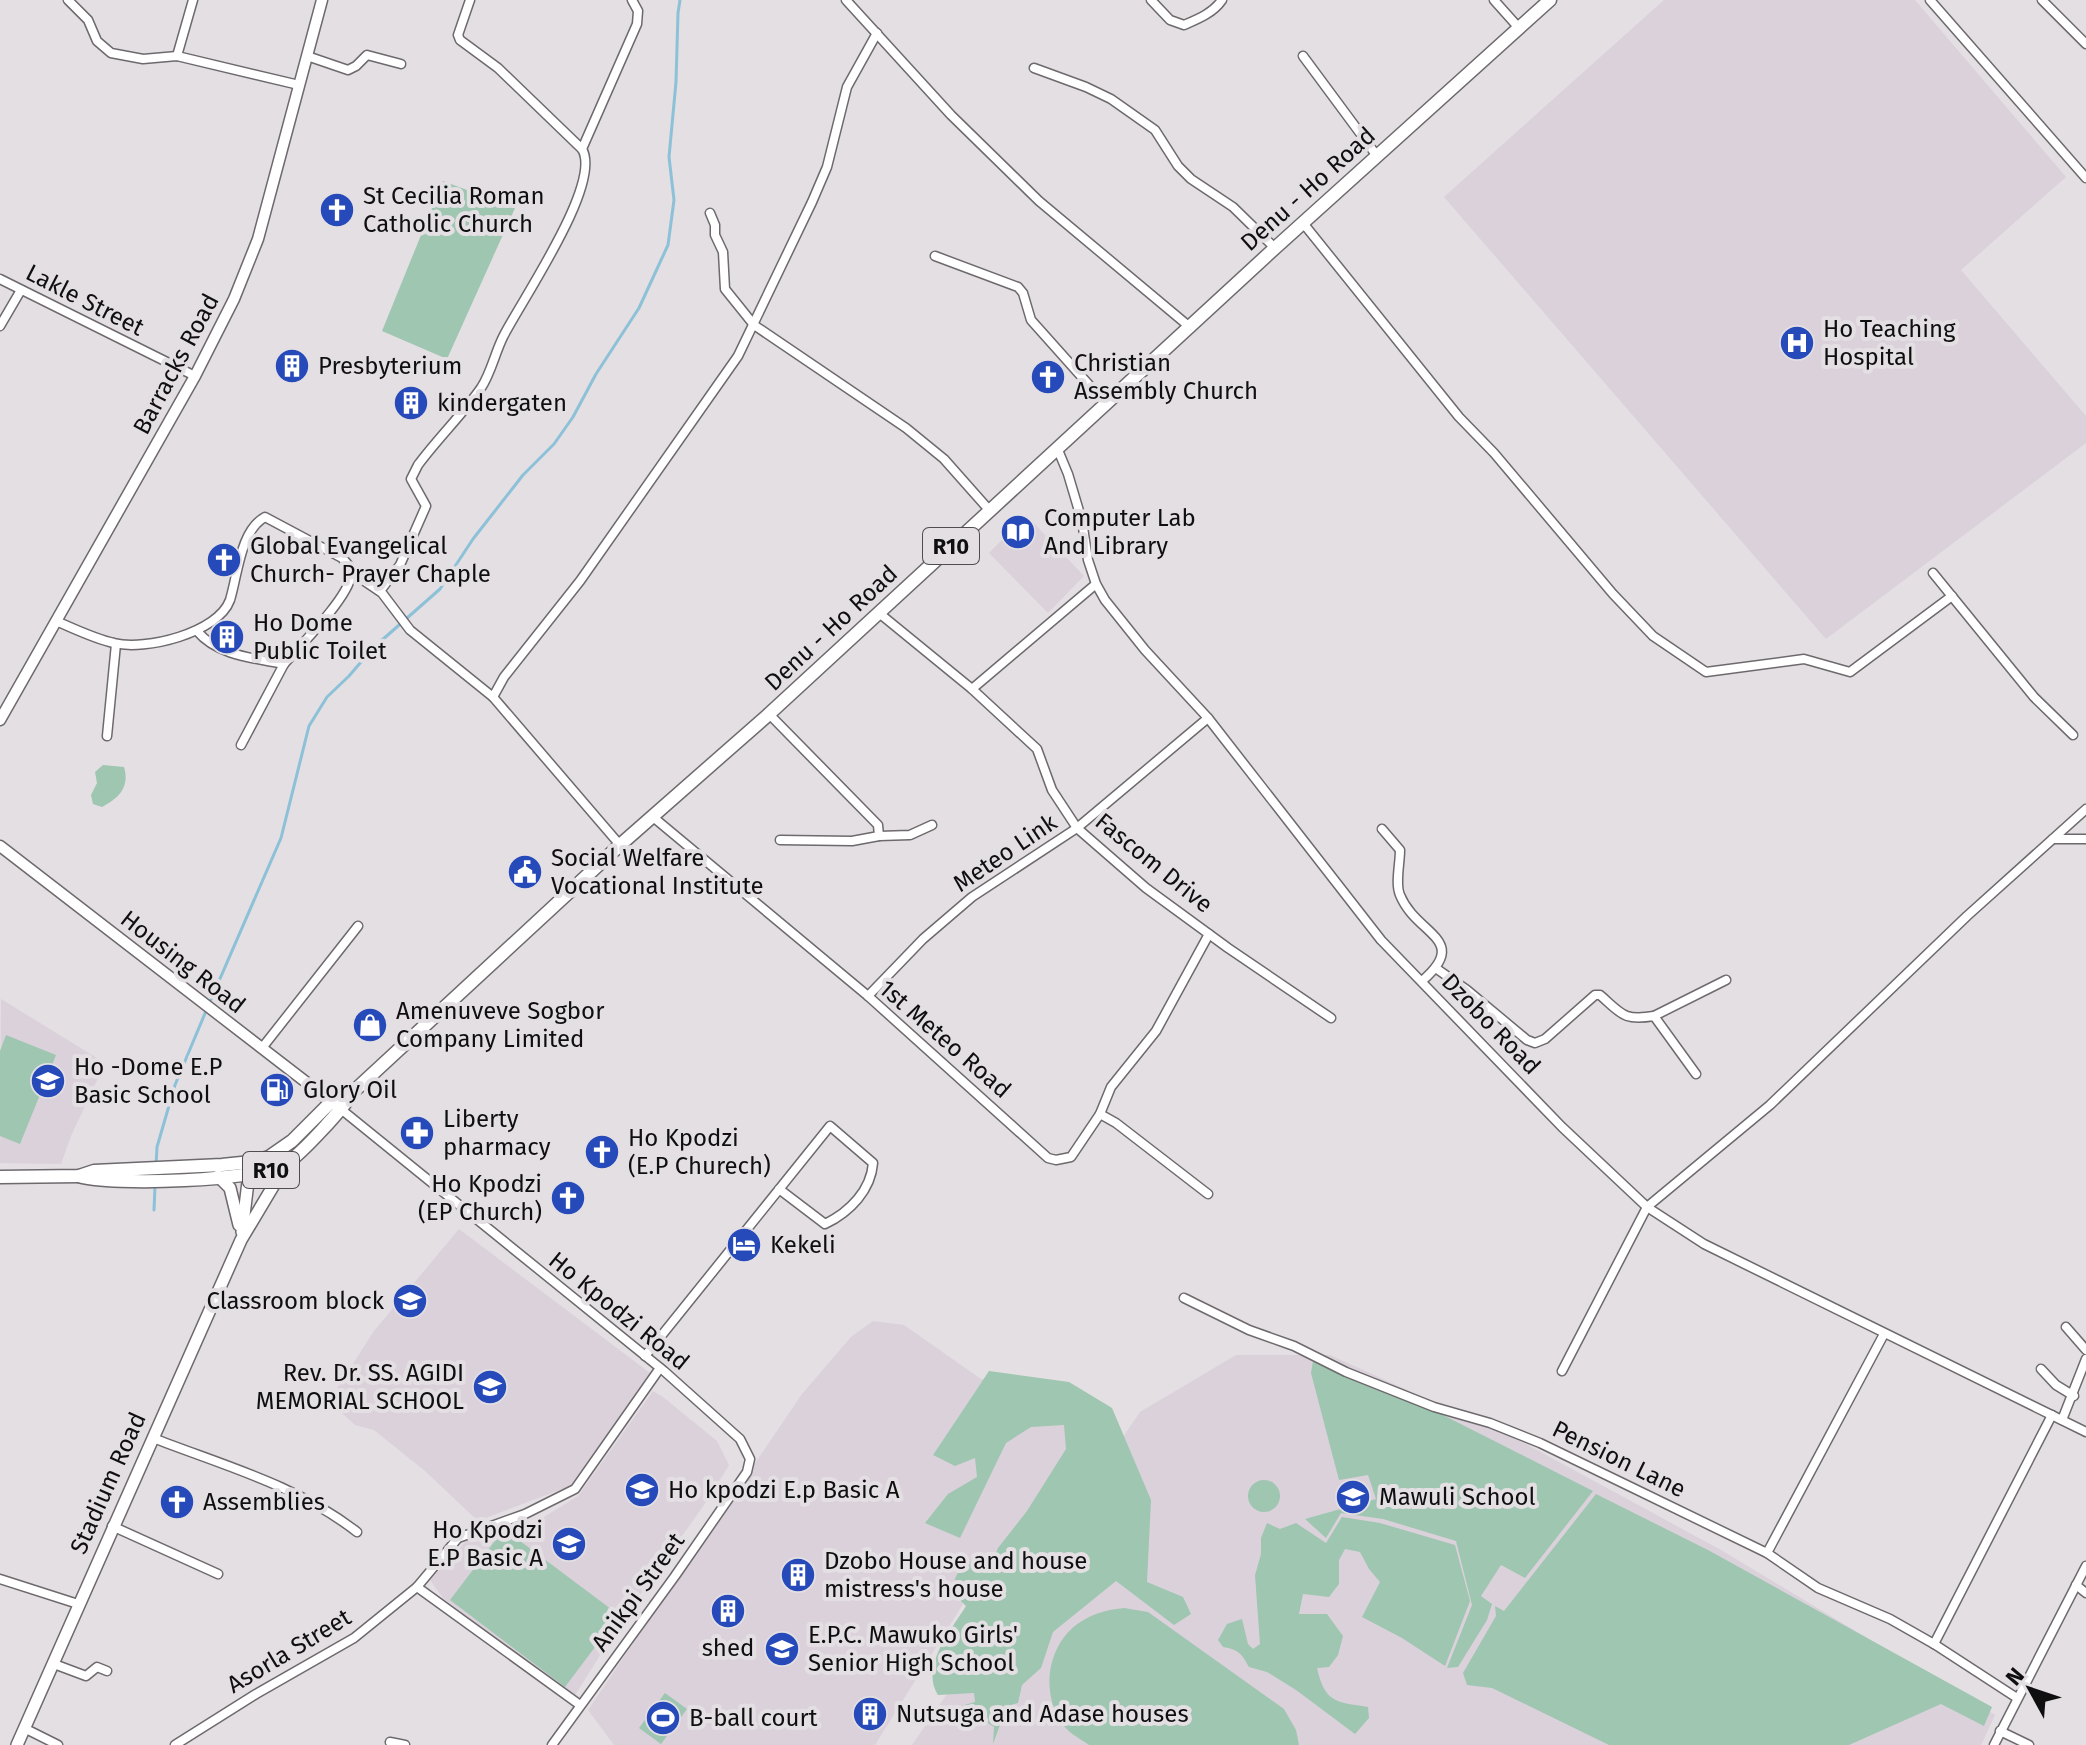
<svg xmlns="http://www.w3.org/2000/svg" width="2086" height="1745" font-family="'Fira Sans',sans-serif">
  <style>
    .built { fill: #dbd1da }
    .green { fill: #9ec6b1 }
    .lines { fill: none; stroke-linecap: round; stroke-linejoin: round }
    .stream { stroke: #8dc1d8; stroke-width: 3 }
    .minor-casing { stroke: #6d696d; stroke-width: 11 }
    .tertiary-casing { stroke: #6d696d; stroke-width: 13 }
    .secondary-casing { stroke: #6d696d; stroke-width: 14 }
    .primary-casing { stroke: #6d696d; stroke-width: 15 }
    .minor { stroke: #fff; stroke-width: 8 }
    .tertiary { stroke: #fff; stroke-width: 10 }
    .secondary { stroke: #fff; stroke-width: 11 }
    .primary { stroke: #fff; stroke-width: 12 }
    .labels { text-anchor: middle; stroke-width: 8; stroke-linejoin: round; paint-order: stroke }
    .shield { fill: #e3dfe3; stroke: #4f4d4f; stroke-width: 2 }
    .shield-label { font-size: 22px; font-weight: bold; fill: #100f10 }
    .street-label { font-size: 24px; fill: #100f10; stroke: #e3dfe3 }
    .poi-label { font-size: 24px; fill: #100f10; stroke: #e3dfe3; text-anchor: start }
  </style>
  <rect width="100%" height="100%" fill="#e3dfe3"/>
  <!-- built -->
  <g class="built">
    <polygon points="1664,0 1915,0 2066,177 1961,270 2086,416 2086,443 1826,639 1444,197"/>
    <polygon points="1026,515 1084,576 1048,613 989,553"/>
    <polygon points="1,999 105,1063 71,1136 61,1164 0,1163"/>
    <polygon points="459,1229 650,1373 570,1486 478,1521 425,1471 374,1430 355,1425 329,1401 374,1331"/>
    <polygon points="873,1321 904,1325 981,1379 1040,1385 1060,1406 1075,1444 973,1588 875,1745 614,1745 588,1710 802,1394 851,1337"/>
    <polygon points="1236,1355 1330,1355 1526,1444 1721,1550 1995,1715 1981,1745 912,1745 1140,1412"/>
    <polygon points="653,1391 663,1397 717,1441 729,1465 709,1498 622,1620 574,1697 443,1598 430,1580 465,1542 506,1525 531,1525 578,1496"/>
  </g>
  <!-- green -->
  <g class="green">
    <polygon points="443,181 515,208 447,359 382,331"/>
    <path d="M103 765 124 767C130 787 119 798 102 807L93 804 91 795 97 783 95 772Z"/>
    <polygon points="6,1035 56,1055 20,1144 0,1136 0,1051"/>
    <polygon points="1330,1358 1593,1491 1525,1578 1501,1565 1481,1596 1492,1604 1487,1620 1458,1667 1447,1668 1472,1605 1456,1541 1383,1519 1341,1513 1326,1538 1305,1519 1376,1499 1368,1475 1339,1480 1311,1373 1313,1361"/>
    <path d="M989 1371 1069 1382 1112 1408 1151 1500 1147 1582 1183 1597 1191 1614 1174 1625 1116 1581 1053 1632 1041 1668 1022 1685 1018 1703 1007 1706 993 1744 994 1727 961 1706 975 1702 974 1693 938 1695C920 1667 951 1630 966 1606L953 1593C953 1567 971 1556 994 1558L998 1548 1027 1511 1066 1449 1064 1425 1031 1427 1006 1443 960 1538 925 1523 948 1494 977 1477 975 1458 955 1466 933 1455Z"/>
    <circle cx="1264" cy="1496" r="16"/>
    <polygon points="1596,1494 1708,1550 1992,1707 1984,1726 1941,1704 1849,1745 1609,1745 1492,1688 1467,1685 1463,1673 1496,1616 1495,1606 1504,1611"/>
    <path d="M1342 1517 1380 1523 1455 1545 1470 1601 1445 1666 1402 1638 1362 1617 1380 1582 1369 1569 1360 1552 1345 1549 1339 1560V1584L1329 1597 1303 1594 1299 1614H1327L1343 1636 1338 1655 1329 1667 1317 1668C1325 1703 1336 1702 1368 1707L1369 1718 1355 1734 1296 1690 1267 1672 1249 1667C1242 1654 1238 1649 1223 1647L1218 1640 1227 1624 1242 1619 1248 1644 1253 1649 1260 1644 1255 1575 1261 1554V1538L1267 1523 1280 1529 1296 1523 1326 1543Z"/>
    <polygon points="504,1529 619,1615 565,1687 450,1600"/>
    <path d="M1124 1608 1148 1612 1284 1709 1296 1730 1299 1745H1089C1081 1739 1070 1734 1064 1726 1039 1694 1047 1642 1082 1621 1096 1612 1109 1610 1124 1608Z"/>
    <polygon points="665,1693 687,1709 661,1744 639,1728"/>
  </g>
  <g class="lines">
    <!-- stream -->
    <g class="stream">
      <polyline points="209,1004 281,838 309,726 327,697 349,676 373,648 440,589 473,539 523,475 554,444 573,417 596,374 639,308 668,245 674,200 669,157 676,82 678,13 680,0"/>
      <polyline points="156,1166 157,1147 175,1085 206,1011"/>
      <polyline points="154,1210 155,1186"/>
    </g>
    <!-- minor casing -->
    <g class="minor-casing">
      <g id="minor">
        <polyline points="68,0 88,20 97,41 111,53 143,59 177,56 299,85"/>
        <polyline points="846,0 951,115 1039,201 1191,328"/>
        <path d="M1151 0 1170 20 1184 25C1198 19 1213 13 1222 0"/>
        <polyline points="1494,0 1519,28"/>
        <polyline points="1930,0 2086,178"/>
        <polyline points="2042,0 2086,44"/>
        <polyline points="177,56 193,0"/>
        <polyline points="307,56 348,70 356,66 367,55 401,64"/>
        <polyline points="1303,56 1377,156"/>
        <polyline points="1034,68 1086,87 1111,99 1155,130 1178,166 1191,179 1233,207 1275,248"/>
        <polyline points="582,149 637,24 638,11 632,0"/>
        <polyline points="710,213 715,225 715,235 723,252 725,289 754,325 906,428 944,459 990,511"/>
        <polyline points="1303,223 1459,417 1494,453 1613,594 1653,636 1706,672 1804,659 1850,672 1952,596"/>
        <polyline points="935,256 1018,287 1023,293 1031,320 1106,404"/>
        <polyline points="0,279 195,376"/>
        <polyline points="0,326 21,290"/>
        <polyline points="1058,450 1068,474 1082,521 1088,560 1096,584 1105,600 1145,650 1208,718 1381,940 1562,1127 1647,1207 1704,1244 2086,1432"/>
        <polyline points="351,572 382,593 410,630 493,697"/>
        <polyline points="1933,573 2034,697 2073,735"/>
        <path d="M380 591 400 565 426 506 411 479 418 465C438 438 462 415 481 388 491 373 495 353 503 337 521 301 603 183 582 149L498 68 460 40 458 35 470 0"/>
        <polyline points="879,613 972,689 1037,749 1052,790 1077,828 1146,888 1228,948 1331,1018"/>
        <path d="M56 621C75 629 95 639 114 643 145 651 218 633 230 600 238 574 240 531 265 517L342 558C347 563 352 568 351 575 349 597 300 646 284 664 254 658 218 656 197 631"/>
        <polyline points="972,689 1096,584"/>
        <polyline points="769,714 878,825 879,836 852,841 780,840"/>
        <polyline points="107,736 116,644"/>
        <polyline points="241,745 284,664"/>
        <polyline points="653,817 868,996 1048,1158 1056,1160 1071,1157 1100,1114 1116,1123 1208,1194"/>
        <path d="M1382 829 1400 850C1400 864 1395 884 1400 895 1416 935 1471 939 1422 981"/>
        <polyline points="879,836 910,835 932,825"/>
        <polyline points="2053,839 2086,839"/>
        <polyline points="620,845 493,697 504,677 580,581 738,356 812,202 827,167 847,87 877,33"/>
        <path d="M1437 969 1467 990 1527 1040 1535 1043 1545 1039 1595 995H1600C1622 1014 1623 1021 1654 1016L1696 1074"/>
        <polyline points="868,996 923,939 972,897 1077,828 1208,718"/>
        <polyline points="1654,1016 1726,980"/>
        <polyline points="262,1048 358,926"/>
        <polyline points="342,1110 664,1371 740,1439 750,1459 747,1472 675,1576 552,1745"/>
        <polyline points="1100,1114 1111,1087 1156,1031 1209,934"/>
        <polyline points="1184,1298 1249,1330 1294,1346 1346,1372 1434,1407 1490,1423 1540,1443 1633,1488 1767,1553 1818,1588 1890,1619 1934,1644 2017,1698"/>
        <polyline points="2066,1327 2086,1350"/>
        <path d="M645 1356 830 1126 873 1163C871 1190 850 1212 825 1224L779 1189"/>
        <polyline points="2041,1369 2056,1385 2074,1396"/>
        <polyline points="1562,1371 1647,1207 1770,1105 1967,916 2086,809"/>
        <polyline points="2062,1420 2086,1359"/>
        <path d="M153 1438C222 1465 297 1485 357 1532"/>
        <polyline points="112,1526 218,1574"/>
        <polyline points="1767,1553 1884,1334"/>
        <polyline points="0,1579 78,1604"/>
        <polyline points="2076,1585 2086,1593"/>
        <polyline points="417,1587 580,1705"/>
        <polyline points="1934,1644 2052,1415"/>
        <polyline points="54,1664 86,1676 97,1667 107,1671"/>
        <polyline points="24,1728 58,1745"/>
        <polyline points="2000,1731 2029,1745"/>
        <polyline points="390,1742 405,1745"/>
        <polyline points="175,1745 256,1694 354,1638 417,1587 458,1538 525,1514 575,1489 660,1368"/>
        <polyline points="1994,1745 2086,1566"/>
      </g>
    </g>
    <!-- tertiary casing -->
    <g class="tertiary-casing">
      <g id="tertiary">
        <polyline points="0,720 195,376 234,299 258,239 322,0"/>
        <polyline points="0,846 337,1106"/>
      </g>
    </g>
    <!-- secondary casing -->
    <g class="secondary-casing">
      <g id="secondary">
        <polyline points="218,1176 230,1188 239,1225"/>
        <polyline points="242,1232 250,1165"/>
        <polyline points="17,1745 241,1240 287,1163"/>
      </g>
    </g>
    <!-- primary casing -->
    <g class="primary-casing">
      <g id="primary">
        <path d="M79 1176C111 1186 259 1181 286 1164 303 1152 342 1110 353 1092L620 845 769 714 1275 248 1550 0"/>
        <polyline points="0,1177 79,1176 94,1171 222,1165 251,1162 269,1157 292,1141 332,1101 353,1092"/>
      </g>
    </g>
    <!-- minor -->
    <use href="#minor" class="minor"/>
    <!-- tertiary -->
    <use href="#tertiary" class="tertiary"/>
    <!-- secondary -->
    <use href="#secondary" class="secondary"/>
    <!-- primary -->
    <use href="#primary" class="primary"/>
  </g>
  <!-- icons -->
  <defs>
    <g id="church-disc" transform="scale(1.8)"><circle r="9.5" fill="#264ab9" stroke="#e3dfe3"/><path d="M-1.2-6h2.4v3.5h3.3v2.4h-3.3V6h-2.4V-.1h-3.3v-2.4h3.3Z" fill="#fff"/></g>
    <g id="hospital-disc" transform="scale(1.8)"><circle r="9.5" fill="#264ab9" stroke="#e3dfe3"/><path d="M-5-5h3v3.5h4V-5h3V5h-3V1.5h-4V5h-3Z" fill="#fff"/></g>
    <g id="building-disc" transform="scale(1.8)"><circle r="9.5" fill="#264ab9" stroke="#e3dfe3"/><path d="M-4-6H4V6H1V3H-1V6H-4ZM-2.5-4.3h1.7v1.8h-1.7ZM.8-4.3h1.7v1.8H.8ZM-2.5-1h1.7V.8h-1.7ZM.8-1h1.7V.8H.8Z" fill="#fff"/></g>
    <g id="library-disc" transform="scale(1.8)"><circle r="9.5" fill="#264ab9" stroke="#e3dfe3"/><path d="M-6-4Q-3-5.5-.7-3.5V5Q-3 3-6 4ZM6-4Q3-5.5 .7-3.5V5Q3 3 6 4Z" fill="#fff"/></g>
    <g id="civic-disc" transform="scale(1.8)"><circle r="9.5" fill="#264ab9" stroke="#e3dfe3"/><path d="M-.6-6.5H3V-4.5H.6V-3L4-1V1h2V6H-6V1h2V-1L-.6-3ZM-1.2 2.5V6h2.4V2.5Z" fill="#fff"/></g>
    <g id="shop-disc" transform="scale(1.8)"><circle r="9.5" fill="#264ab9" stroke="#e3dfe3"/><path d="M-5-2.5h2.3a2.7 3.5 0 0 1 5.4 0H5L5.5 6h-11ZM-1.5-2.5h3a1.5 2.3 0 0 0-3 0Z" fill="#fff"/></g>
    <g id="school-disc" transform="scale(1.8)"><circle r="9.5" fill="#264ab9" stroke="#e3dfe3"/><path d="M0-5L7-2L0 1L-7-2ZM-4 1L0 2.5L4 1V4Q0 6-4 4Z" fill="#fff"/></g>
    <g id="fuel-disc" transform="scale(1.8)"><circle r="9.5" fill="#264ab9" stroke="#e3dfe3"/><path d="M-5.5-6h7V0h2V4h1.3V-2.5L3-4.5l.8-.8L6-3V5H2.5V1h-1V6h-7ZM-4.2-4.7v3.2H.2V-4.7Z" fill="#fff"/></g>
    <g id="pharmacy-disc" transform="scale(1.8)"><circle r="9.5" fill="#264ab9" stroke="#e3dfe3"/><path d="M-2-6h4v4h4v4h-4v4h-4v-4h-4v-4h4Z" fill="#fff"/></g>
    <g id="hotel-disc" transform="scale(1.8)"><circle r="9.5" fill="#264ab9" stroke="#e3dfe3"/><path d="M-6-4.5h1.5V1H6V5H4.5V3h-9V5H-6ZM-4 0a1.8 1.8 0 1 1 3.6 0ZM.5 0V-2.5h3Q6-2.5 6 0Z" fill="#fff"/></g>
    <g id="stadium-disc" transform="scale(1.8)"><circle r="9.5" fill="#264ab9" stroke="#e3dfe3"/><path d="M0-5a6.5 5 0 1 0 0 10a6.5 5 0 1 0 0-10ZM-3.5-1.8h7v3.6h-7Z" fill="#fff"/></g>
  </defs>
  <g fill-rule="evenodd">
    <use href="#church-disc" x="337" y="210"/>
    <use href="#hospital-disc" x="1797" y="343"/>
    <use href="#building-disc" x="292" y="366"/>
    <use href="#church-disc" x="1048" y="377"/>
    <use href="#building-disc" x="411" y="403"/>
    <use href="#library-disc" x="1018" y="532"/>
    <use href="#church-disc" x="224" y="560"/>
    <use href="#building-disc" x="227" y="637"/>
    <use href="#civic-disc" x="525" y="872"/>
    <use href="#shop-disc" x="370" y="1025"/>
    <use href="#school-disc" x="48" y="1081"/>
    <use href="#fuel-disc" x="277" y="1090"/>
    <use href="#pharmacy-disc" x="417" y="1133"/>
    <use href="#church-disc" x="602" y="1152"/>
    <use href="#church-disc" x="568" y="1198"/>
    <use href="#hotel-disc" x="744" y="1245"/>
    <use href="#school-disc" x="410" y="1301"/>
    <use href="#school-disc" x="490" y="1387"/>
    <use href="#school-disc" x="642" y="1490"/>
    <use href="#school-disc" x="1353" y="1497"/>
    <use href="#church-disc" x="177" y="1502"/>
    <use href="#school-disc" x="569" y="1544"/>
    <use href="#building-disc" x="798" y="1575"/>
    <use href="#building-disc" x="728" y="1611"/>
    <use href="#school-disc" x="782" y="1649"/>
    <use href="#building-disc" x="870" y="1714"/>
    <use href="#stadium-disc" x="663" y="1718"/>
  </g>
  <g class="labels">
    <!-- shield labels -->
    <g class="shield">
      <rect x="923" y="528" width="56" height="36" rx="6"/>
      <rect x="243" y="1152" width="56" height="36" rx="6"/>
    </g>
    <g class="shield-label">
      <text x="951" y="554">R10</text>
      <text x="271" y="1178">R10</text>
    </g>
    <!-- street labels -->
    <g class="street-label">
      <text transform="translate(1308 189) rotate(-42)" y="8">Denu - Ho Road</text>
      <text transform="translate(85 300) rotate(27)" y="8">Lakle Street</text>
      <text transform="translate(176 364) rotate(-62)" y="8">Barracks Road</text>
      <text transform="translate(831 628) rotate(-43)" y="8">Denu - Ho Road</text>
      <text transform="translate(1005 853) rotate(-34)" y="8">Meteo Link</text>
      <text transform="translate(1154 863) rotate(39)" y="8">Fascom Drive</text>
      <text transform="translate(183 962) rotate(38)" y="8">Housing Road</text>
      <text transform="translate(1491 1024) rotate(46)" y="8">Dzobo Road</text>
      <text transform="translate(945 1039) rotate(41)" y="8">1st Meteo Road</text>
      <text transform="translate(619 1311) rotate(39)" y="8">Ho Kpodzi Road</text>
      <text transform="translate(1619 1459) rotate(26)" y="8">Pension Lane</text>
      <text transform="translate(108 1483) rotate(-66)" y="8">Stadium Road</text>
      <text transform="translate(638 1592) rotate(-54)" y="8">Anikpi Street</text>
      <text transform="translate(289 1651) rotate(-31)" y="8">Asorla Street</text>
    </g>
    <!-- poi labels -->
    <g class="poi-label">
      <text x="363" y="204">St Cecilia Roman<tspan x="363" dy="28">Catholic Church</tspan></text>
      <text x="1823" y="337">Ho Teaching<tspan x="1823" dy="28">Hospital</tspan></text>
      <text x="1074" y="371">Christian<tspan x="1074" dy="28">Assembly Church</tspan></text>
      <text x="318" y="374">Presbyterium</text>
      <text x="437" y="411">kindergaten</text>
      <text x="1044" y="526">Computer Lab<tspan x="1044" dy="28">And Library</tspan></text>
      <text x="250" y="554">Global Evangelical<tspan x="250" dy="28">Church- Prayer Chaple</tspan></text>
      <text x="253" y="631">Ho Dome<tspan x="253" dy="28">Public Toilet</tspan></text>
      <text x="551" y="866">Social Welfare<tspan x="551" dy="28">Vocational Institute</tspan></text>
      <text x="396" y="1019">Amenuveve Sogbor<tspan x="396" dy="28">Company Limited</tspan></text>
      <text x="74" y="1075">Ho -Dome E.P<tspan x="74" dy="28">Basic School</tspan></text>
      <text x="303" y="1098">Glory Oil</text>
      <text x="443" y="1127">Liberty<tspan x="443" dy="28">pharmacy</tspan></text>
      <text x="628" y="1146">Ho Kpodzi<tspan x="628" dy="28">(E.P Churech)</tspan></text>
      <text x="542" y="1192" text-anchor="end">Ho Kpodzi<tspan x="542" dy="28">(EP Church)</tspan></text>
      <text x="770" y="1253">Kekeli</text>
      <text x="384" y="1309" text-anchor="end">Classroom block</text>
      <text x="464" y="1381" text-anchor="end">Rev. Dr. SS. AGIDI<tspan x="464" dy="28">MEMORIAL SCHOOL</tspan></text>
      <text x="668" y="1498">Ho kpodzi E.p Basic A</text>
      <text x="1379" y="1505">Mawuli School</text>
      <text x="203" y="1510">Assemblies</text>
      <text x="543" y="1538" text-anchor="end">Ho Kpodzi<tspan x="543" dy="28">E.P Basic A</tspan></text>
      <text x="824" y="1569">Dzobo House and house<tspan x="824" dy="28">mistress's house</tspan></text>
      <text x="808" y="1643">E.P.C. Mawuko Girls'<tspan x="808" dy="28">Senior High School</tspan></text>
      <text x="728" y="1656" text-anchor="middle">shed</text>
      <text x="896" y="1722">Nutsuga and Adase houses</text>
      <text x="689" y="1726">B-ball court</text>
    </g>
  </g>
  <!-- north arrow -->
  <g transform="translate(2030 1689) rotate(310)" stroke="#e3dfe3" stroke-width="6" paint-order="stroke">
  <path d="M0-6L14 30L0 20L-14 30Z" fill="#100f10"/>
  <text y="-12" font-size="22" font-weight="bold" text-anchor="middle" fill="#100f10">N</text>
  </g>
</svg>
